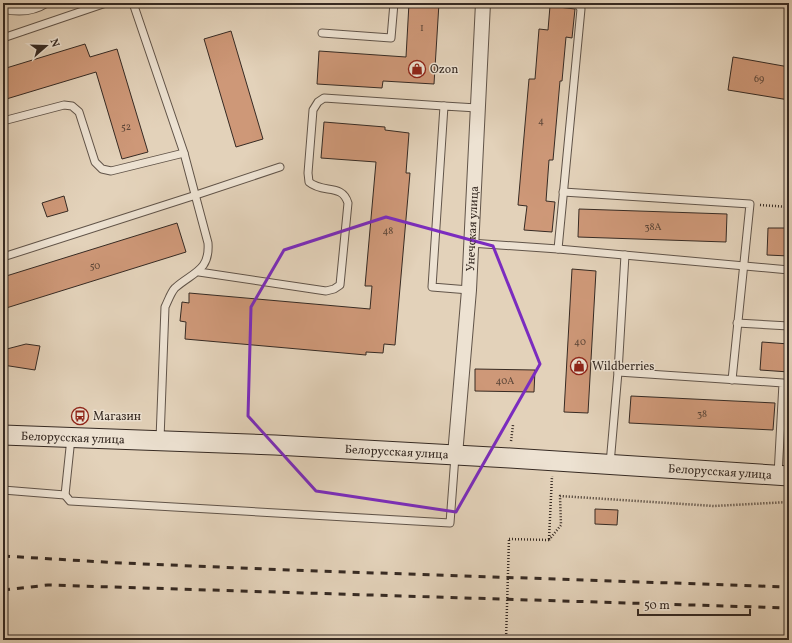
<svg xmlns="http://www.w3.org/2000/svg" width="792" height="643" font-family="Vollkorn,serif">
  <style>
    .building { fill: #ce9878; stroke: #362a23 }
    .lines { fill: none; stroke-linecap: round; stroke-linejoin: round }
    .service-casing { stroke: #615449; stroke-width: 9 }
    .minor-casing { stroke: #615449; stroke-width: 16 }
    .secondary-casing { stroke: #362a23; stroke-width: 21 }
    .path { stroke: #362a23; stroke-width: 2.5; stroke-dasharray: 1 2; stroke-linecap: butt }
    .service { stroke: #ede2d2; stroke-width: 7 }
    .minor { stroke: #ede2d2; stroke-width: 14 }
    .secondary { stroke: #ede2d2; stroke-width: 19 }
    .rail { stroke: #362a23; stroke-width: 3; stroke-dasharray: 7 7; stroke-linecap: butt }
    .path-bridge { stroke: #362a23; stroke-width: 2.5; stroke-dasharray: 1 2; stroke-linecap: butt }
    .marked { fill: none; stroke: #7b2cbf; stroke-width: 3; stroke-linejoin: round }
    .labels { text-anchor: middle; stroke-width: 3; stroke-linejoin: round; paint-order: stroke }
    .number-label { font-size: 10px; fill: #5c4638 }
    .poi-label { font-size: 12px; fill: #362a23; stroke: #ede2d2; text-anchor: start }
    .street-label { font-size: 12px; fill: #362a23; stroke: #ede2d2 }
  </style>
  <rect width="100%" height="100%" fill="#e3d2ba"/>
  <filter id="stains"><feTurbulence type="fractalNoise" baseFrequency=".005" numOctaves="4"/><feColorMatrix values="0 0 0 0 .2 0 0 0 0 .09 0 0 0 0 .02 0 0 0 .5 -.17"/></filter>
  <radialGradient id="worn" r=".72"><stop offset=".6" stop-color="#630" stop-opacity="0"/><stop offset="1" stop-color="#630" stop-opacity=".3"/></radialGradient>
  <!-- building -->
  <g class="building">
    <polygon points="409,3 439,3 434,84 383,81 382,88 317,84 319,51 406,57"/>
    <polygon points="550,6 575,9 572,38 566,37 562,81 560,81 553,160 549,160 546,201 555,202 552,232 524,230 527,206 518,205 529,79 535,79 539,29 548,30"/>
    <polygon points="231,31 263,139 236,147 204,39"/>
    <polygon points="85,44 90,57 117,49 148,152 122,159 96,72 3,100 3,69"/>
    <polygon points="733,57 789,67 789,100 728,90"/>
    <polygon points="324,122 385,127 385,130 409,133 406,173 410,173 395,345 384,344 383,353 366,352 366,355 185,339 186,322 180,321 182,302 189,303 189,293 370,309 372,286 365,286 376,162 321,158"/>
    <polygon points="64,196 68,211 47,217 42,203"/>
    <polygon points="579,209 727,214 726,242 578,237"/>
    <polygon points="177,223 186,252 3,309 3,277"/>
    <polygon points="768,228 789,228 789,256 767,255"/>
    <polygon points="572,269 596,271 588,413 564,412"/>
    <polygon points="762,342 789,344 789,372 760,370"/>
    <polygon points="26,344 40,346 35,370 3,365 3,350"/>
    <polygon points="475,369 535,370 534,392 475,391"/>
    <polygon points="631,396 775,403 773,430 629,423"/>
    <polygon points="595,509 618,510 617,525 595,524"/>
  </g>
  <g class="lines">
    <!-- service casing -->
    <g class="service-casing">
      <g id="service">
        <path d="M133 3 184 153 208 243C210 271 193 272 175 288 171 292 168 301 165 307L160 439"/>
        <path d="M3 9C19 13 33 12 47 3"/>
        <polyline points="322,33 391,38 394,3"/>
        <polyline points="3,38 106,3"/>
        <polyline points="3,121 64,105 72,106 79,112 95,162 102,169 111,171 184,153"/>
        <polyline points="563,192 750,204 732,380"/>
        <polyline points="470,243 558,249 789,270"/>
        <polyline points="558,249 581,9 577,3"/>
        <polyline points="3,257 196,195 280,167"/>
        <path d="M199 272 326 291 334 289 340 285 348 203C342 183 323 194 309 182L308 173 313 110 318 102 324 98 444 106"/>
        <polyline points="469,290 432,287 444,106 477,108"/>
        <polyline points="737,323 789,326"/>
        <polyline points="618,372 783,383 778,475"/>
        <polyline points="610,464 618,372 625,255"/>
        <polyline points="3,490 65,495 71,438"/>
        <polyline points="65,495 70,501 450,523 455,456"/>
      </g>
    </g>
    <!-- minor casing -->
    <g class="minor-casing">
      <g id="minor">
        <path id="s1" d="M455 455 469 290 483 3"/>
      </g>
    </g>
    <!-- secondary casing -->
    <g class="secondary-casing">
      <g id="secondary">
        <path id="s2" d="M3 435 275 445 510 458 789 476"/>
      </g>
    </g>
    <!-- path -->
    <g class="path">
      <polyline points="760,205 789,207"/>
      <polyline points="511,441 513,425"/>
      <polyline points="509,539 549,540"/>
      <polyline points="549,539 552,476"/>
      <polyline points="549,540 561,525 560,496 714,506 789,502"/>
    </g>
    <!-- service -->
    <use href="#service" class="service"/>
    <!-- minor -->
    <use href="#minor" class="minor"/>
    <!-- secondary -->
    <use href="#secondary" class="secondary"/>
    <!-- rail -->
    <g class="rail">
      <polyline points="3,556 121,563 289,570 789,587"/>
      <polyline points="3,590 48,585 789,608"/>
    </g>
    <!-- path-bridge -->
    <polyline class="path-bridge" points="506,640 509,539"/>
  </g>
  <!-- marked area -->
  <path class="marked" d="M386 217 493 246 540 364 456 512 316 491 248 416 251 307 284 250Z"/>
  <!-- icons -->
  <defs>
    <g id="shop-ring" transform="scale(0.9)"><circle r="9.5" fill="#ede2d2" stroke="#8f2418" stroke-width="1.5"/><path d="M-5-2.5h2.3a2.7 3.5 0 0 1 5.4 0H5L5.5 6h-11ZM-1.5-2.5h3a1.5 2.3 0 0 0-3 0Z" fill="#8f2418"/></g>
    <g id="bus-ring" transform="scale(0.9)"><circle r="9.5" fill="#ede2d2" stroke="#8f2418" stroke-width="1.5"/><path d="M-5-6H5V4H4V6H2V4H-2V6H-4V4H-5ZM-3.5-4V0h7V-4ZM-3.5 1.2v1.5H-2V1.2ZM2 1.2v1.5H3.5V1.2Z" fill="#8f2418"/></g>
  </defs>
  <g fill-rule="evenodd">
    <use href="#shop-ring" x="417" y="69"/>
    <use href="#shop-ring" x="579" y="366"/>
    <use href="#bus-ring" x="80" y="416"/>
  </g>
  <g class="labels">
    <!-- number labels -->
    <g class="number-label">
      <text x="422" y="31">1</text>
      <text x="759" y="82">69</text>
      <text x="541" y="124">4</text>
      <text x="126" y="130">52</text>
      <text x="653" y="230">38А</text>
      <text x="388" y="234">48</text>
      <text x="95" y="269">50</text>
      <text x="580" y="345">40</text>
      <text x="505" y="384">40А</text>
      <text x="702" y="417">38</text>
    </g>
    <!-- poi labels -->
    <g class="poi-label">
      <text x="430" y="73">Ozon</text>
      <text x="592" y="370">Wildberries</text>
      <text x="93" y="420">Магазин</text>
    </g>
    <!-- street labels -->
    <g class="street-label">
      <text dy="4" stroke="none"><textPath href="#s1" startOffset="227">Унечская улица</textPath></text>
      <text dy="4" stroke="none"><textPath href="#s2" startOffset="70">Белорусская улица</textPath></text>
      <text dy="4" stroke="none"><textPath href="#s2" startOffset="394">Белорусская улица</textPath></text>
      <text dy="4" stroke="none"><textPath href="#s2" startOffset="718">Белорусская улица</textPath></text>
    </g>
  </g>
  <!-- margin -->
  <rect width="792" height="643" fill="none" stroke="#e3d2ba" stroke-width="16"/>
  <rect x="4" y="4" width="784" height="635" fill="none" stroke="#362a23" stroke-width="2"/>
  <rect x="8" y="8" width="776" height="627" fill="none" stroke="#362a23"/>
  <!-- north arrow -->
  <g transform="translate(46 46) rotate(70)" stroke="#ede2d2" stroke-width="3" paint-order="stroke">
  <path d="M0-3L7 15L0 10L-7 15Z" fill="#362a23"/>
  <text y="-6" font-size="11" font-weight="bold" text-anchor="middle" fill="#362a23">N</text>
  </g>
  <!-- scale -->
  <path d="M638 609v6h112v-6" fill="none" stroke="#362a23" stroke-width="2"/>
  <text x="644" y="609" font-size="12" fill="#362a23" stroke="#ede2d2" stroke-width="3" paint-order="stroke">50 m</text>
  <rect width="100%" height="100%" filter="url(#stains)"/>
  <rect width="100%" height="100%" fill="url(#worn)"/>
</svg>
